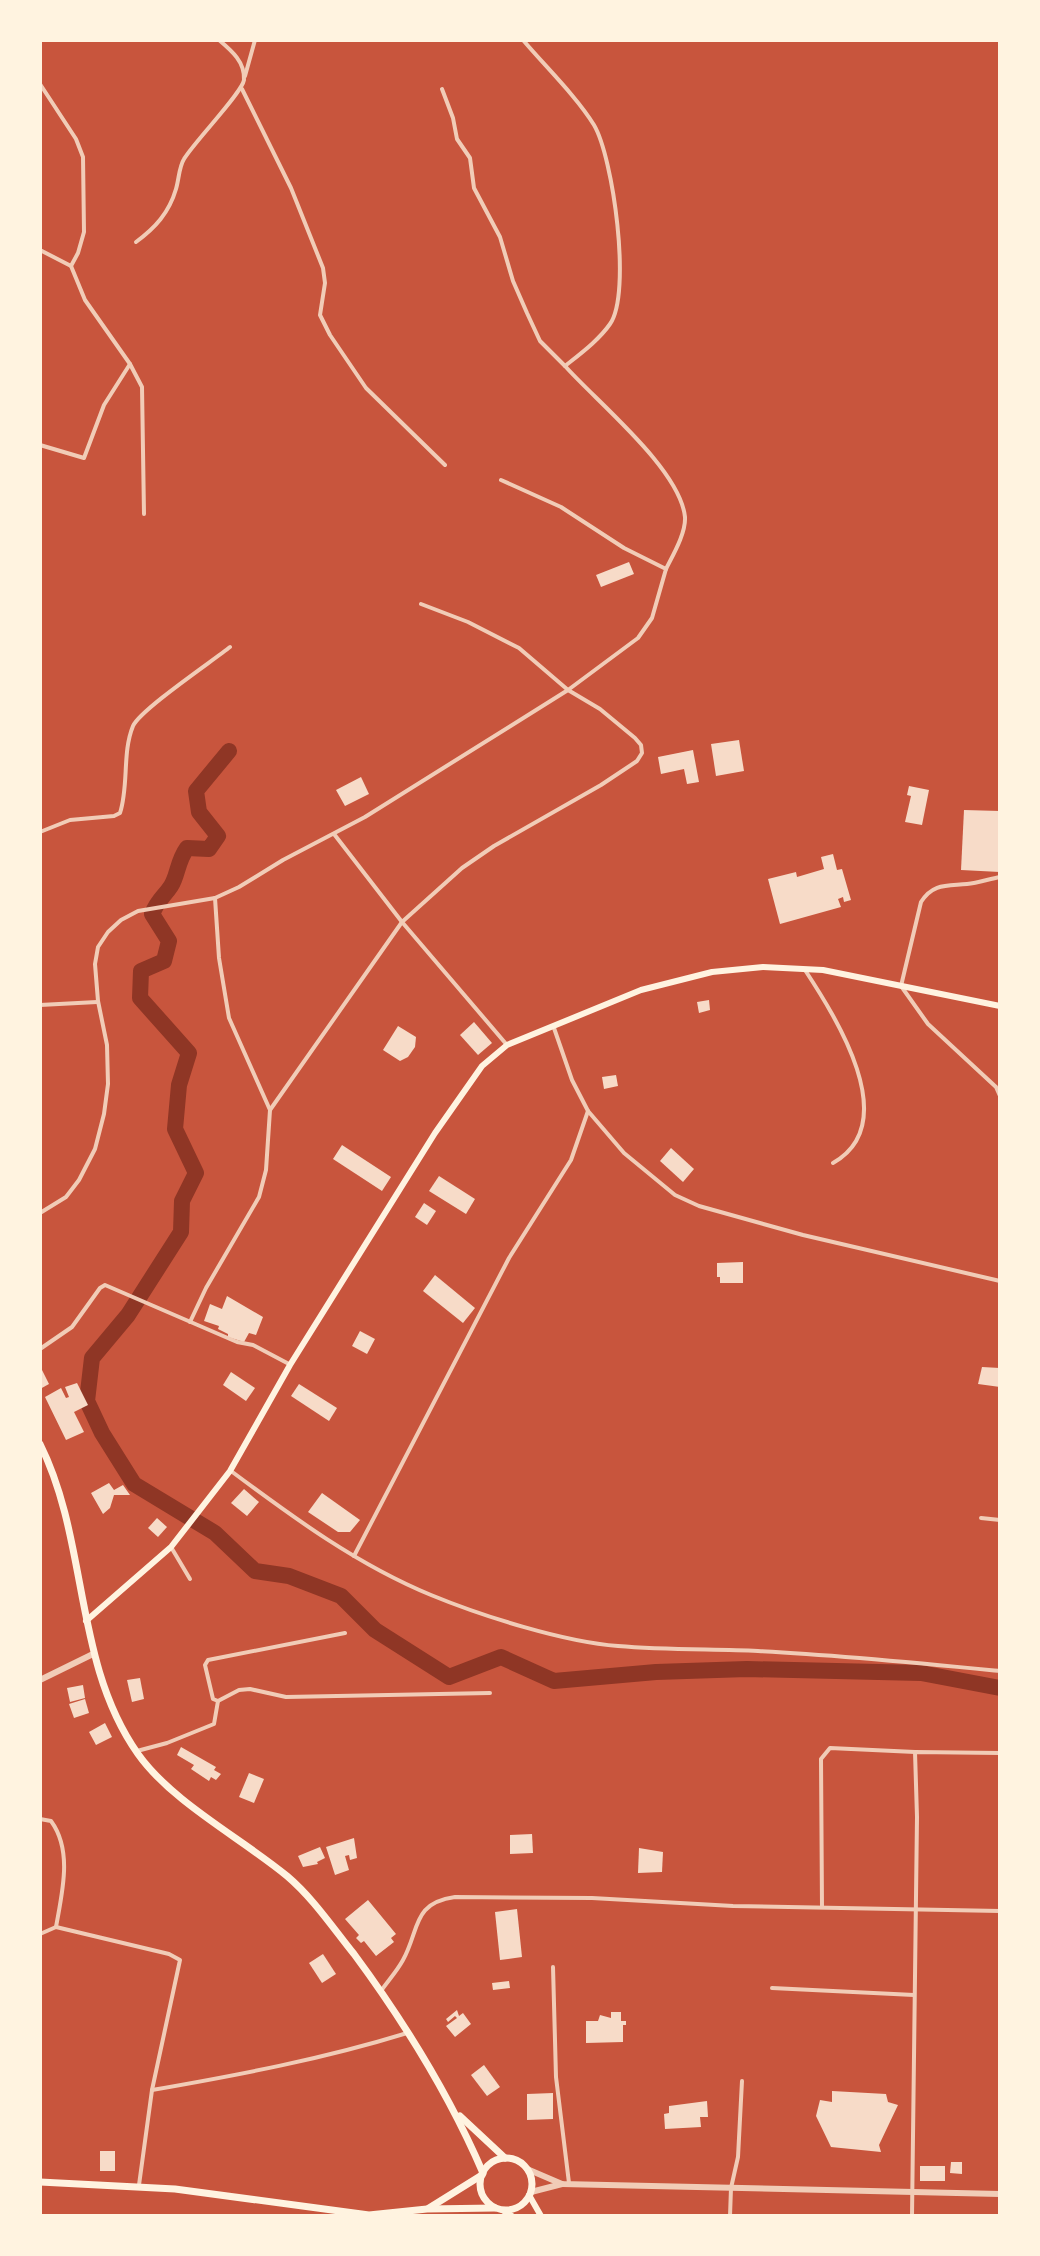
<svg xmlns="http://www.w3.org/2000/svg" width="1040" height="2256" font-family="'Noto Sans',sans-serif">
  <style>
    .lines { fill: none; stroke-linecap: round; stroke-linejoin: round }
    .river { stroke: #8f3625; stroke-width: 16 }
    .building { fill: #f7dbc8 }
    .minor { stroke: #f1ccb7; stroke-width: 4 }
    .tertiary { stroke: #f1ccb7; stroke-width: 6 }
    .secondary { stroke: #fff3e0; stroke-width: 6 }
    .trunk { stroke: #fff3e0; stroke-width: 7 }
  </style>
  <rect width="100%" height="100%" fill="#c8553d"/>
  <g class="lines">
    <!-- river -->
    <path class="river" d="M229 751 196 791 199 812 218 836 209 849 187 848C177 862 178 875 171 886 164 897 158 899 152 914L169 941 164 961 141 971 140 998 189 1053 179 1085 175 1129 196 1173 182 1201 181 1232 128 1315 92 1358 87 1401 102 1433 134 1484 215 1533 255 1571 289 1576 341 1596 375 1630 449 1677 501 1657 554 1681 656 1672 747 1669 921 1673 1000 1688"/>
  </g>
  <!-- building -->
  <g class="building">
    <polygon points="629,562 634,574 601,587 596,575"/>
    <polygon points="739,740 744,771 716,776 711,744"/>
    <polygon points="693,750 699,782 687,784 684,769 661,774 658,757"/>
    <polygon points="361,777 369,794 345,806 336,790"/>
    <polygon points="909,786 929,790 922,825 905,822 911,796 907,795"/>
    <polygon points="964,810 1000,811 1000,872 961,870"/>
    <polygon points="833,854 837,870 842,869 851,900 844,902 843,897 838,899 841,907 780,924 768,879 796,872 797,877 824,869 821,857"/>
    <polygon points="709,1000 710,1010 699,1013 697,1002"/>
    <polygon points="474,1022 492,1043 478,1055 460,1035"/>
    <polygon points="398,1026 416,1037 415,1047 408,1057 400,1061 383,1050"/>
    <polygon points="616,1075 618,1086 604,1089 602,1077"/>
    <polygon points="342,1145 391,1177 382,1191 333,1159"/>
    <polygon points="671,1148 694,1169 683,1182 660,1161"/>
    <polygon points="439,1176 475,1199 466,1214 429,1191"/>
    <polygon points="424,1203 436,1211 427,1225 415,1217"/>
    <polygon points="743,1262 743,1283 720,1283 720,1277 717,1277 717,1263"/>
    <polygon points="435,1275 475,1308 463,1323 423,1291"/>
    <polygon points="227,1296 263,1317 256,1335 249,1333 244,1342 228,1337 228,1334 218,1329 219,1326 204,1321 210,1304 222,1309"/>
    <polygon points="360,1331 375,1339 367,1354 352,1346"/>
    <polygon points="40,1366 49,1384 40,1389"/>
    <polygon points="982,1367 1000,1368 1000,1387 978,1384"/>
    <polygon points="231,1372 255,1388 246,1401 223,1385"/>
    <polygon points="77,1383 88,1405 74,1412 84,1432 66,1440 45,1397 61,1388 66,1398 69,1397 65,1387"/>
    <polygon points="299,1384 337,1408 329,1421 291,1396"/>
    <polygon points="109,1483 114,1490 123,1485 130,1495 114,1495 110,1508 103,1514 91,1493"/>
    <polygon points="244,1489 259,1502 247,1516 231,1503"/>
    <polygon points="322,1493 360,1520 350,1532 338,1532 308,1512"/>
    <polygon points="157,1518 167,1527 158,1537 148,1528"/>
    <polygon points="140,1678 144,1699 132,1702 127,1680"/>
    <polygon points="83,1685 85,1698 70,1702 67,1688"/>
    <polygon points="85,1699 89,1713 74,1718 69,1704"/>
    <polygon points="105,1723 112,1737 96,1745 89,1732"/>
    <polygon points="181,1747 216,1767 214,1770 221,1774 216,1780 211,1777 209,1781 191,1769 194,1765 177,1755"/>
    <polygon points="249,1773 264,1779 254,1803 239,1797"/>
    <polygon points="532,1834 533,1853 510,1854 510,1835"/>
    <polygon points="354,1838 357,1858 350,1860 349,1855 345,1856 349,1870 335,1875 326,1847"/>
    <polygon points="320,1847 325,1858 317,1862 318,1864 303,1867 298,1856"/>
    <polygon points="639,1848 663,1852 662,1872 638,1873"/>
    <polygon points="368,1900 396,1934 391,1938 394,1942 376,1956 364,1941 361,1943 356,1938 359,1935 345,1919"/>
    <polygon points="517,1909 522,1957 500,1960 495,1912"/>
    <polygon points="323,1954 336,1974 322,1983 309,1963"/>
    <polygon points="509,1981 510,1988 493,1990 492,1983"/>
    <polygon points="457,2010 459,2016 463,2013 471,2024 455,2037 446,2026 457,2018 455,2016 448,2022 446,2019"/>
    <polygon points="611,2012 621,2012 621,2021 626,2021 626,2025 623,2025 623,2042 586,2043 586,2021 598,2021 600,2015 611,2018"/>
    <polygon points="484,2065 500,2087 487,2096 471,2075"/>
    <polygon points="832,2091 886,2094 888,2102 898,2105 879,2145 881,2152 831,2147 816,2116 820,2100 832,2102"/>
    <polygon points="553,2093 553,2119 527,2120 527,2094"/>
    <polygon points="707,2101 708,2117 700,2117 701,2127 665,2129 664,2114 669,2113 669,2106"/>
    <rect x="100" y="2151" width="15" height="20"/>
    <polygon points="951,2162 962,2162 962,2174 950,2173"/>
    <rect x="920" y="2166" width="25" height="15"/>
  </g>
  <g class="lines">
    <!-- minor -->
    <g class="minor">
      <path d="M523 40C544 65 577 97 594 125 613 157 632 293 610 324 599 340 580 354 565 366 597 402 680 469 685 517 686 533 673 555 666 569"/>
      <polyline points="245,76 255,40"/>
      <polyline points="40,84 76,139 83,157 84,232 78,253 71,266"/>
      <polyline points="242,89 291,188 323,268 325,283 320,315 330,335 366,388 445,465"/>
      <polyline points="442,89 453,118 457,139 470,158 474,188 500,237 513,281 527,313 540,341 565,366"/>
      <path d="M136 242C155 228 169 213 176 189 179 179 179 167 184 159 194 142 242 93 244 80 245 62 232 51 219 40"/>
      <polyline points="40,250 71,266 85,300 130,364 142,387 144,514"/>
      <polyline points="40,445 84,458 104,405 130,364"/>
      <path d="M40 832 70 820 114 816 120 813C129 785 122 753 133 726 140 710 211 662 230 647"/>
      <polyline points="334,834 402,922 507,1045"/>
      <path d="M1000 877C989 879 978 883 967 884 947 886 933 883 921 902L901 986 928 1024 996 1087 1000 1096"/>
      <polyline points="215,898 219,958 229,1018 270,1110"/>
      <path d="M805 970C835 1016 904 1123 833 1163"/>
      <polyline points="40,1005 97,1002"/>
      <polyline points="554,1028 572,1080 588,1111 624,1153 675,1195 699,1206 803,1235 1000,1281"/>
      <polyline points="40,1213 66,1197 79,1180 95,1149 104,1114 108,1084 107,1045 98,1001 95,964 98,947 108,932 121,920 138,911 215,898 239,887 283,860 365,817 568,690 638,638 652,618 666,569 624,548 561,507 501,480"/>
      <polyline points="190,1322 206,1288 259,1197 266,1170 270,1110 402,922 462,868 494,846 601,785 637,761 642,753 641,745 635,738 600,709 568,690 519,648 468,622 421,604"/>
      <polyline points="40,1349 72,1327 100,1288 105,1285 237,1342 253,1345 289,1364"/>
      <path d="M231 1471C294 1518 358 1565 431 1595 482 1616 564 1642 618 1646 665 1650 712 1649 758 1651 839 1655 919 1663 1000 1671"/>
      <polyline points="981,1518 1000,1520"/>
      <polyline points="171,1547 190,1579"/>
      <polyline points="354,1556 509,1258 571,1160 588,1111"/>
      <polyline points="345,1633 208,1660 205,1665 213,1699 218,1701 239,1690 250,1689 286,1697 490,1693"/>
      <polyline points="137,1751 167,1743 214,1724 218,1701"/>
      <path d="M40 1819 51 1821C73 1851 62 1893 56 1927"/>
      <polyline points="822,1907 821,1759 830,1748 915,1752"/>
      <polyline points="40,1934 56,1927 169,1954 180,1960 152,2090"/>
      <polyline points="553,1967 556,2077 569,2183"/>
      <polyline points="772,1988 914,1995"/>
      <path d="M381 1991C388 1981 397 1971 403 1960 420 1929 412 1903 455 1897L592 1898 733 1906 1000 1911"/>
      <path d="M139 2185 152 2090C238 2075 323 2059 407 2033"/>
      <polyline points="730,2216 731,2188 738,2157 742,2081"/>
      <polyline points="912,2216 917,1817 915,1752 1000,1753"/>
    </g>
    <!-- tertiary -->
    <g class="tertiary">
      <polyline points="40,1680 93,1654"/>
      <polyline points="527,2169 562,2184 1000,2194"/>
      <polyline points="531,2192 562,2184"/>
    </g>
    <!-- secondary -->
    <g class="secondary">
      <polyline points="86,1621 171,1547 230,1471 290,1365 435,1133 482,1066 507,1045 641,990 712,972 763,967 823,970 1000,1006"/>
      <polyline points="529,2195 541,2216"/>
      <polyline points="502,2210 512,2216"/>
    </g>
    <!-- trunk -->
    <g class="trunk">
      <path d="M40 1444C89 1542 73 1662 138 1754 172 1802 241 1838 287 1876 313 1898 333 1928 354 1954 405 2023 449 2094 483 2173"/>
      <polyline points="460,2116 505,2158"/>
      <circle cx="506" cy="2184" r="26"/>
      <polyline points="40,2182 175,2189 369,2215 427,2209 495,2208"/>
      <polyline points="429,2208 482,2175"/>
    </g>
  </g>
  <!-- border -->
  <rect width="1040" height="2256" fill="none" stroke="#fff3e0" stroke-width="84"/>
</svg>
